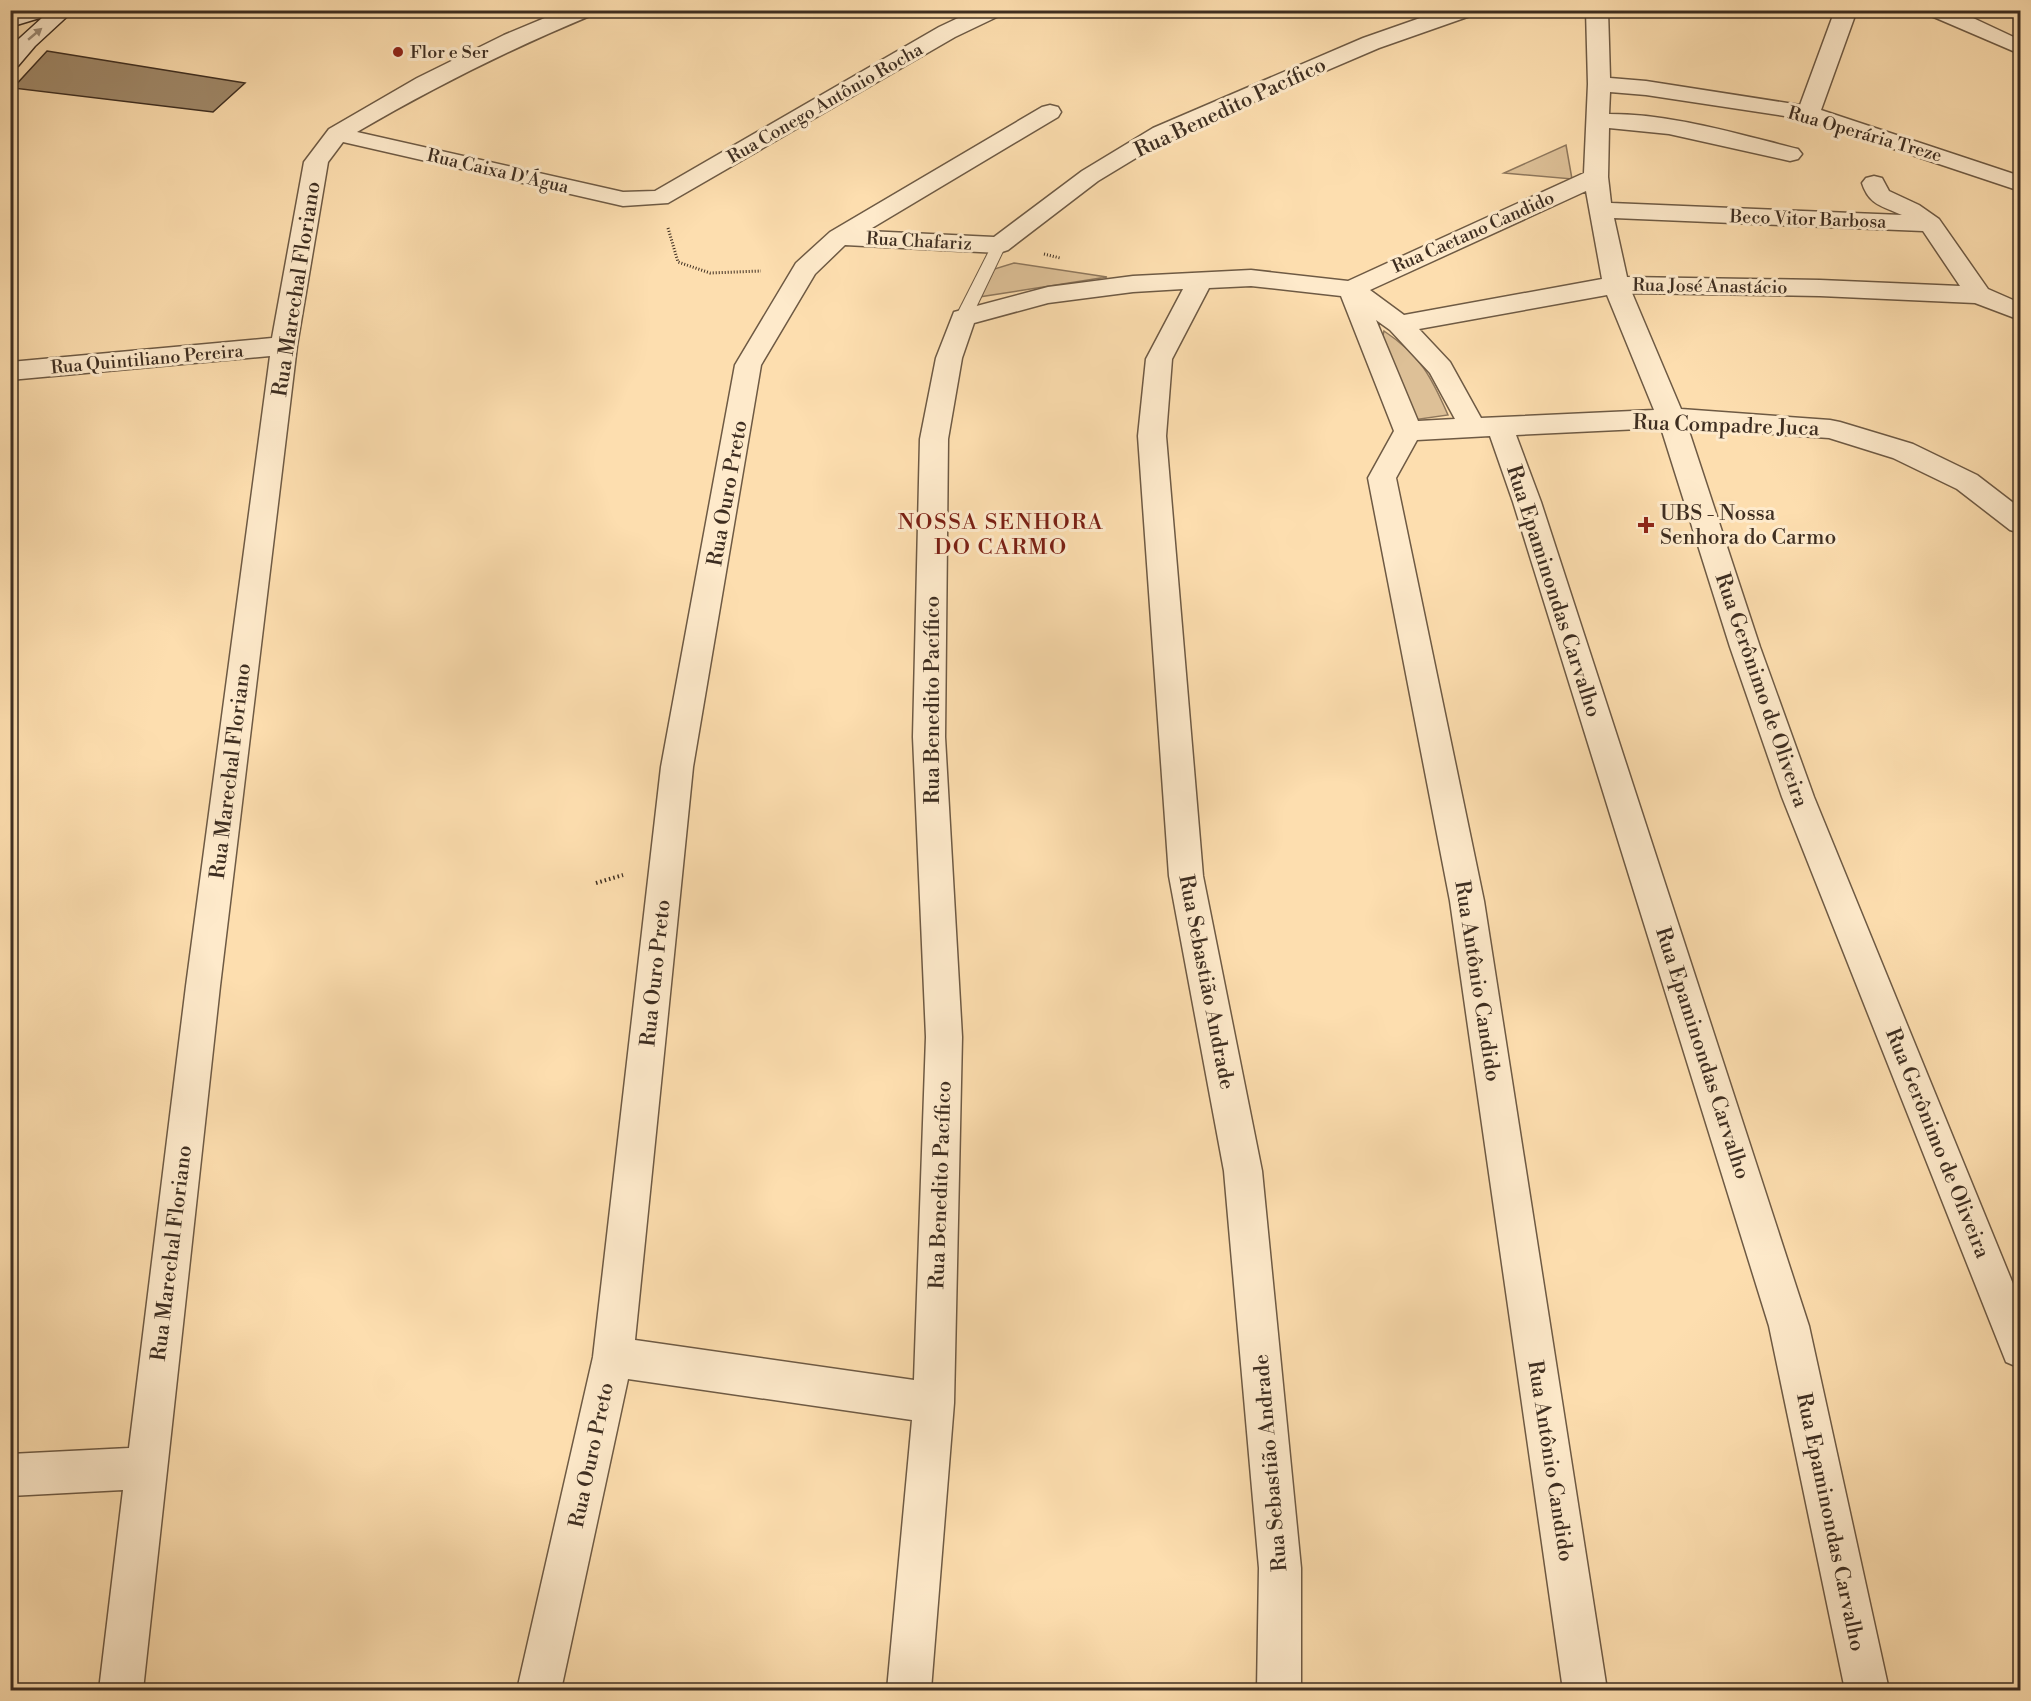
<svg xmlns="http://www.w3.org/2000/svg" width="2031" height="1701" font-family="'Libre Bodoni',serif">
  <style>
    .green { fill: #ddc097; stroke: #8e775c; stroke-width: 1.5 }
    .building { fill: #a18a6b; stroke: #3e2e21; stroke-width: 1.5 }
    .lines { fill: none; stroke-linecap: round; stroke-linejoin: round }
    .lane-casing { stroke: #6e5a44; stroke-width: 2 }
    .street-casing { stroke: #6e5a44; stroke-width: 3 }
    .secondary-casing { stroke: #3e2e21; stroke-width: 3 }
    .path-far1 { stroke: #3e2e21; stroke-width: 3; stroke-dasharray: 1 2; stroke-linecap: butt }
    .path { stroke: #3e2e21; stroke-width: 4; stroke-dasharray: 1.5 3; stroke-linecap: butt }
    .lane { fill: #feeacb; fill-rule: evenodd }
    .street { fill: #feeacb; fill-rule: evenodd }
    .secondary { fill: #feeacb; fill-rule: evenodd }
    .oneway { fill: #9e8c76 }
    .poi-dot { fill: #8f2418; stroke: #feeacb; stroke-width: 2 }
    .labels { text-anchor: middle; stroke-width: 6; stroke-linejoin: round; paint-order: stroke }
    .far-poi-label { font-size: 18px; fill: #3e2e21; stroke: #feeacb; text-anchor: start }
    .far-street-label { font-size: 18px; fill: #3e2e21; stroke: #feeacb }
    .street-label { font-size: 21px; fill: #3e2e21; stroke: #feeacb }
    .poi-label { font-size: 21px; fill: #3e2e21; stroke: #feeacb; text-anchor: start }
    .neighbourhood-label { font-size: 22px; letter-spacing: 1.5px; fill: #7a1f14; stroke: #feeacb }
  </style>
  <rect width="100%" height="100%" fill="#fddeaf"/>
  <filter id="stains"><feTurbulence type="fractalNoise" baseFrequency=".00333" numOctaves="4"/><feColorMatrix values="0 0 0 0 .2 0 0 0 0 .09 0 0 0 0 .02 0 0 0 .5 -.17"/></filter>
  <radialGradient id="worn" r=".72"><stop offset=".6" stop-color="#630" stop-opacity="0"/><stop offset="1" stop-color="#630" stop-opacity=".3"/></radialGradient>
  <!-- green -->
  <g class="green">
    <polygon points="1566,145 1572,179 1504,173"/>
    <polygon points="1014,263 1107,277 979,297 991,270"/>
    <path d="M1384 331C1420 355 1431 376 1448 415L1406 421 1378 354Z"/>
  </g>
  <!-- building -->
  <polygon class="building" points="47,51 245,83 213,112 13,88"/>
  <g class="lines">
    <!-- lane casing -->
    <g class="lane-casing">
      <polygon id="lane" points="999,240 1006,245 971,318 963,323 958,321 955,318 992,245"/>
    </g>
    <!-- street casing -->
    <g class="street-casing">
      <g id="street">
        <path d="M564 10H594L592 15C510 49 434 87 357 132L623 192 655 191 939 27 975 10H1003L1001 15 955 37 668 203 623 206 343 142 328 162 297 346 220 986 143 1690H99L123 1490 10 1496V1454L129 1448 186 986 270 356 10 380V362L272 338 304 162 329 129 417 78 504 35Z"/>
        <path d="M1443 10H1475L1473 15 1379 48 1169 138 1098 181 1008 250 999 253 845 245 815 274 761 365 693 767 635 1340 914 1380 926 1037 913 737 920 439 936 358 954 312 1048 287 1133 276 1251 270 1348 281 1584 173 1588 84 1586 10H1608L1610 78 1646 81 1800 105 1835 10H1857L1821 110 2020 176V191L1804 119 1646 95 1610 92 1609 114C1673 114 1737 134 1798 149L1802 154 1798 159 1790 161 1669 134 1609 128 1608 177 1611 203 1902 215C1882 206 1869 205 1862 183L1866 178 1874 176 1882 178 1889 191 1919 205 1939 219 1988 289 2020 303V320L1975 303 1820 296 1632 293 1681 409 1830 420 1840 422 1913 444 1977 475 2020 508V533L2010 530 1957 489 1893 458 1829 438 1688 428 1760 647 1814 797 2020 1301V1368L2006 1362 1782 797 1730 647 1661 428 1516 435 1541 502 1809 1326 1889 1690H1845L1769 1326 1513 502 1490 436 1417 440 1396 478 1484 901 1607 1690H1563L1450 901 1368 478 1394 431 1341 296 1251 286 1209 288 1172 359 1166 436 1203 876 1262 1171 1301 1568V1690H1257L1259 1568 1224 1171 1169 876 1138 436 1146 359 1183 289 1133 292 1048 303 974 323 962 358 948 439 945 737 962 1037 954 1403 931 1690H887L912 1420 628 1379 561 1690H517L593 1357 661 767 735 365 796 263 830 232 1042 107 1050 105 1058 107 1061 112 1058 117 867 231 994 237 1082 171 1153 128 1363 38ZM1586 191 1602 279 1404 315 1370 290ZM1614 218 1923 231 1960 286 1820 280 1627 277ZM1607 295 1654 410 1481 418 1450 362 1419 329ZM1376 320 1390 330 1430 373 1455 419 1418 421Z"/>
        <polygon points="1927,10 1956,10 2020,40 2020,54 1929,15"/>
      </g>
    </g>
    <!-- secondary casing -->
    <g class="secondary-casing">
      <polygon id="secondary" points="20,10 74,10 35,46 18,66 10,67 10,47 43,17 10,27 10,14"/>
    </g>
    <!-- path-far1 -->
    <g class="path-far1">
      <polyline points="668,228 678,262 710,273 761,271"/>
      <polyline points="1044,254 1060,258"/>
    </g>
    <!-- path -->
    <polyline class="path" points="596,883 623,875"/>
    <!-- lane -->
    <use href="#lane" class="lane"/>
    <!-- street -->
    <use href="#street" class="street"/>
    <!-- secondary -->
    <use href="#secondary" class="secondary"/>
  </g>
  <!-- one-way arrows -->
  <defs><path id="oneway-solid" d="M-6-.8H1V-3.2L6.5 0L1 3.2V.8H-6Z" transform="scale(1.5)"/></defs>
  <use class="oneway" href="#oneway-solid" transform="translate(35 34) rotate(-40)"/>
  <!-- markers -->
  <g class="poi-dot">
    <circle cx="398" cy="52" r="6"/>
    <path d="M1643 516h6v6h6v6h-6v6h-6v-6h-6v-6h6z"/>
  </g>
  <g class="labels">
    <!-- far-poi labels -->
    <g class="far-poi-label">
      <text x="410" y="58">Flor e Ser</text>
    </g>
    <!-- far-street labels -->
    <g class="far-street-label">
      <text transform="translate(825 103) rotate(-30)" y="6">Rua Conego Antônio Rocha</text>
      <text transform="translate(1865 134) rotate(16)" y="6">Rua Operária Treze</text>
      <text transform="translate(498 171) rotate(13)" y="6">Rua Caixa D'Água</text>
      <text transform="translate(1808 219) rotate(2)" y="6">Beco Vitor Barbosa</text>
      <text transform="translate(1473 232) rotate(-24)" y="6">Rua Caetano Candido</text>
      <text transform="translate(919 241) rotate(3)" y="6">Rua Chafariz</text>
      <text transform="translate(1710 286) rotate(1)" y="6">Rua José Anastácio</text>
      <text transform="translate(147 359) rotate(-5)" y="6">Rua Quintiliano Pereira</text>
    </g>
    <!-- street labels -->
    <g class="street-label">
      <text transform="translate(1230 107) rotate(-25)" y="7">Rua Benedito Pacífico</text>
      <text transform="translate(296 289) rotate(-81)" y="7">Rua Marechal Floriano</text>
      <text transform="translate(1726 425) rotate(2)" y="7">Rua Compadre Juca</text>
      <text transform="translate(727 493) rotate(-80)" y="7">Rua Ouro Preto</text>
      <text transform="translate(1554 591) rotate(72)" y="7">Rua Epaminondas Carvalho</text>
      <text transform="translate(1762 690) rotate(71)" y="7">Rua Gerônimo de Oliveira</text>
      <text transform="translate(932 700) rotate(-90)" y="7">Rua Benedito Pacífico</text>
      <text transform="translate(230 771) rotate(-83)" y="7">Rua Marechal Floriano</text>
      <text transform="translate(655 973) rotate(-84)" y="7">Rua Ouro Preto</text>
      <text transform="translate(1478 981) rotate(81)" y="7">Rua Antônio Candido</text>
      <text transform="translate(1207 982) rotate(79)" y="7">Rua Sebastião Andrade</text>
      <text transform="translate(1703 1053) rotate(72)" y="7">Rua Epaminondas Carvalho</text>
      <text transform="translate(1938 1143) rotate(68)" y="7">Rua Gerônimo de Oliveira</text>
      <text transform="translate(940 1185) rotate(-88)" y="7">Rua Benedito Pacífico</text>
      <text transform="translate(171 1253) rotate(-83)" y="7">Rua Marechal Floriano</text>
      <text transform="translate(591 1455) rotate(-78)" y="7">Rua Ouro Preto</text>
      <text transform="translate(1551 1461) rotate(81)" y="7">Rua Antônio Candido</text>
      <text transform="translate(1270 1463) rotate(-95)" y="7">Rua Sebastião Andrade</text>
      <text transform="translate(1831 1522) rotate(78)" y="7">Rua Epaminondas Carvalho</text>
    </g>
    <!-- poi labels -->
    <g class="poi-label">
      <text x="1660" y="520">UBS - Nossa<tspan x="1660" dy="24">Senhora do Carmo</tspan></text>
    </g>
    <!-- neighbourhood labels -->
    <g class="neighbourhood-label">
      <text x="1001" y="529">NOSSA SENHORA<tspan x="1001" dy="25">DO CARMO</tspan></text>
    </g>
  </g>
  <!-- margin -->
  <rect width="2031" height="1701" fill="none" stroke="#fddeaf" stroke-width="36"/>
  <rect x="12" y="12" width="2007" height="1677" fill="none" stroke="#3e2e21" stroke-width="3"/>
  <rect x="18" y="18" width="1995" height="1665" fill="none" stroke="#3e2e21" stroke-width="1.5"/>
  <rect width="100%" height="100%" filter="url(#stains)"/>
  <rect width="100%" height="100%" fill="url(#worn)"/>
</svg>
